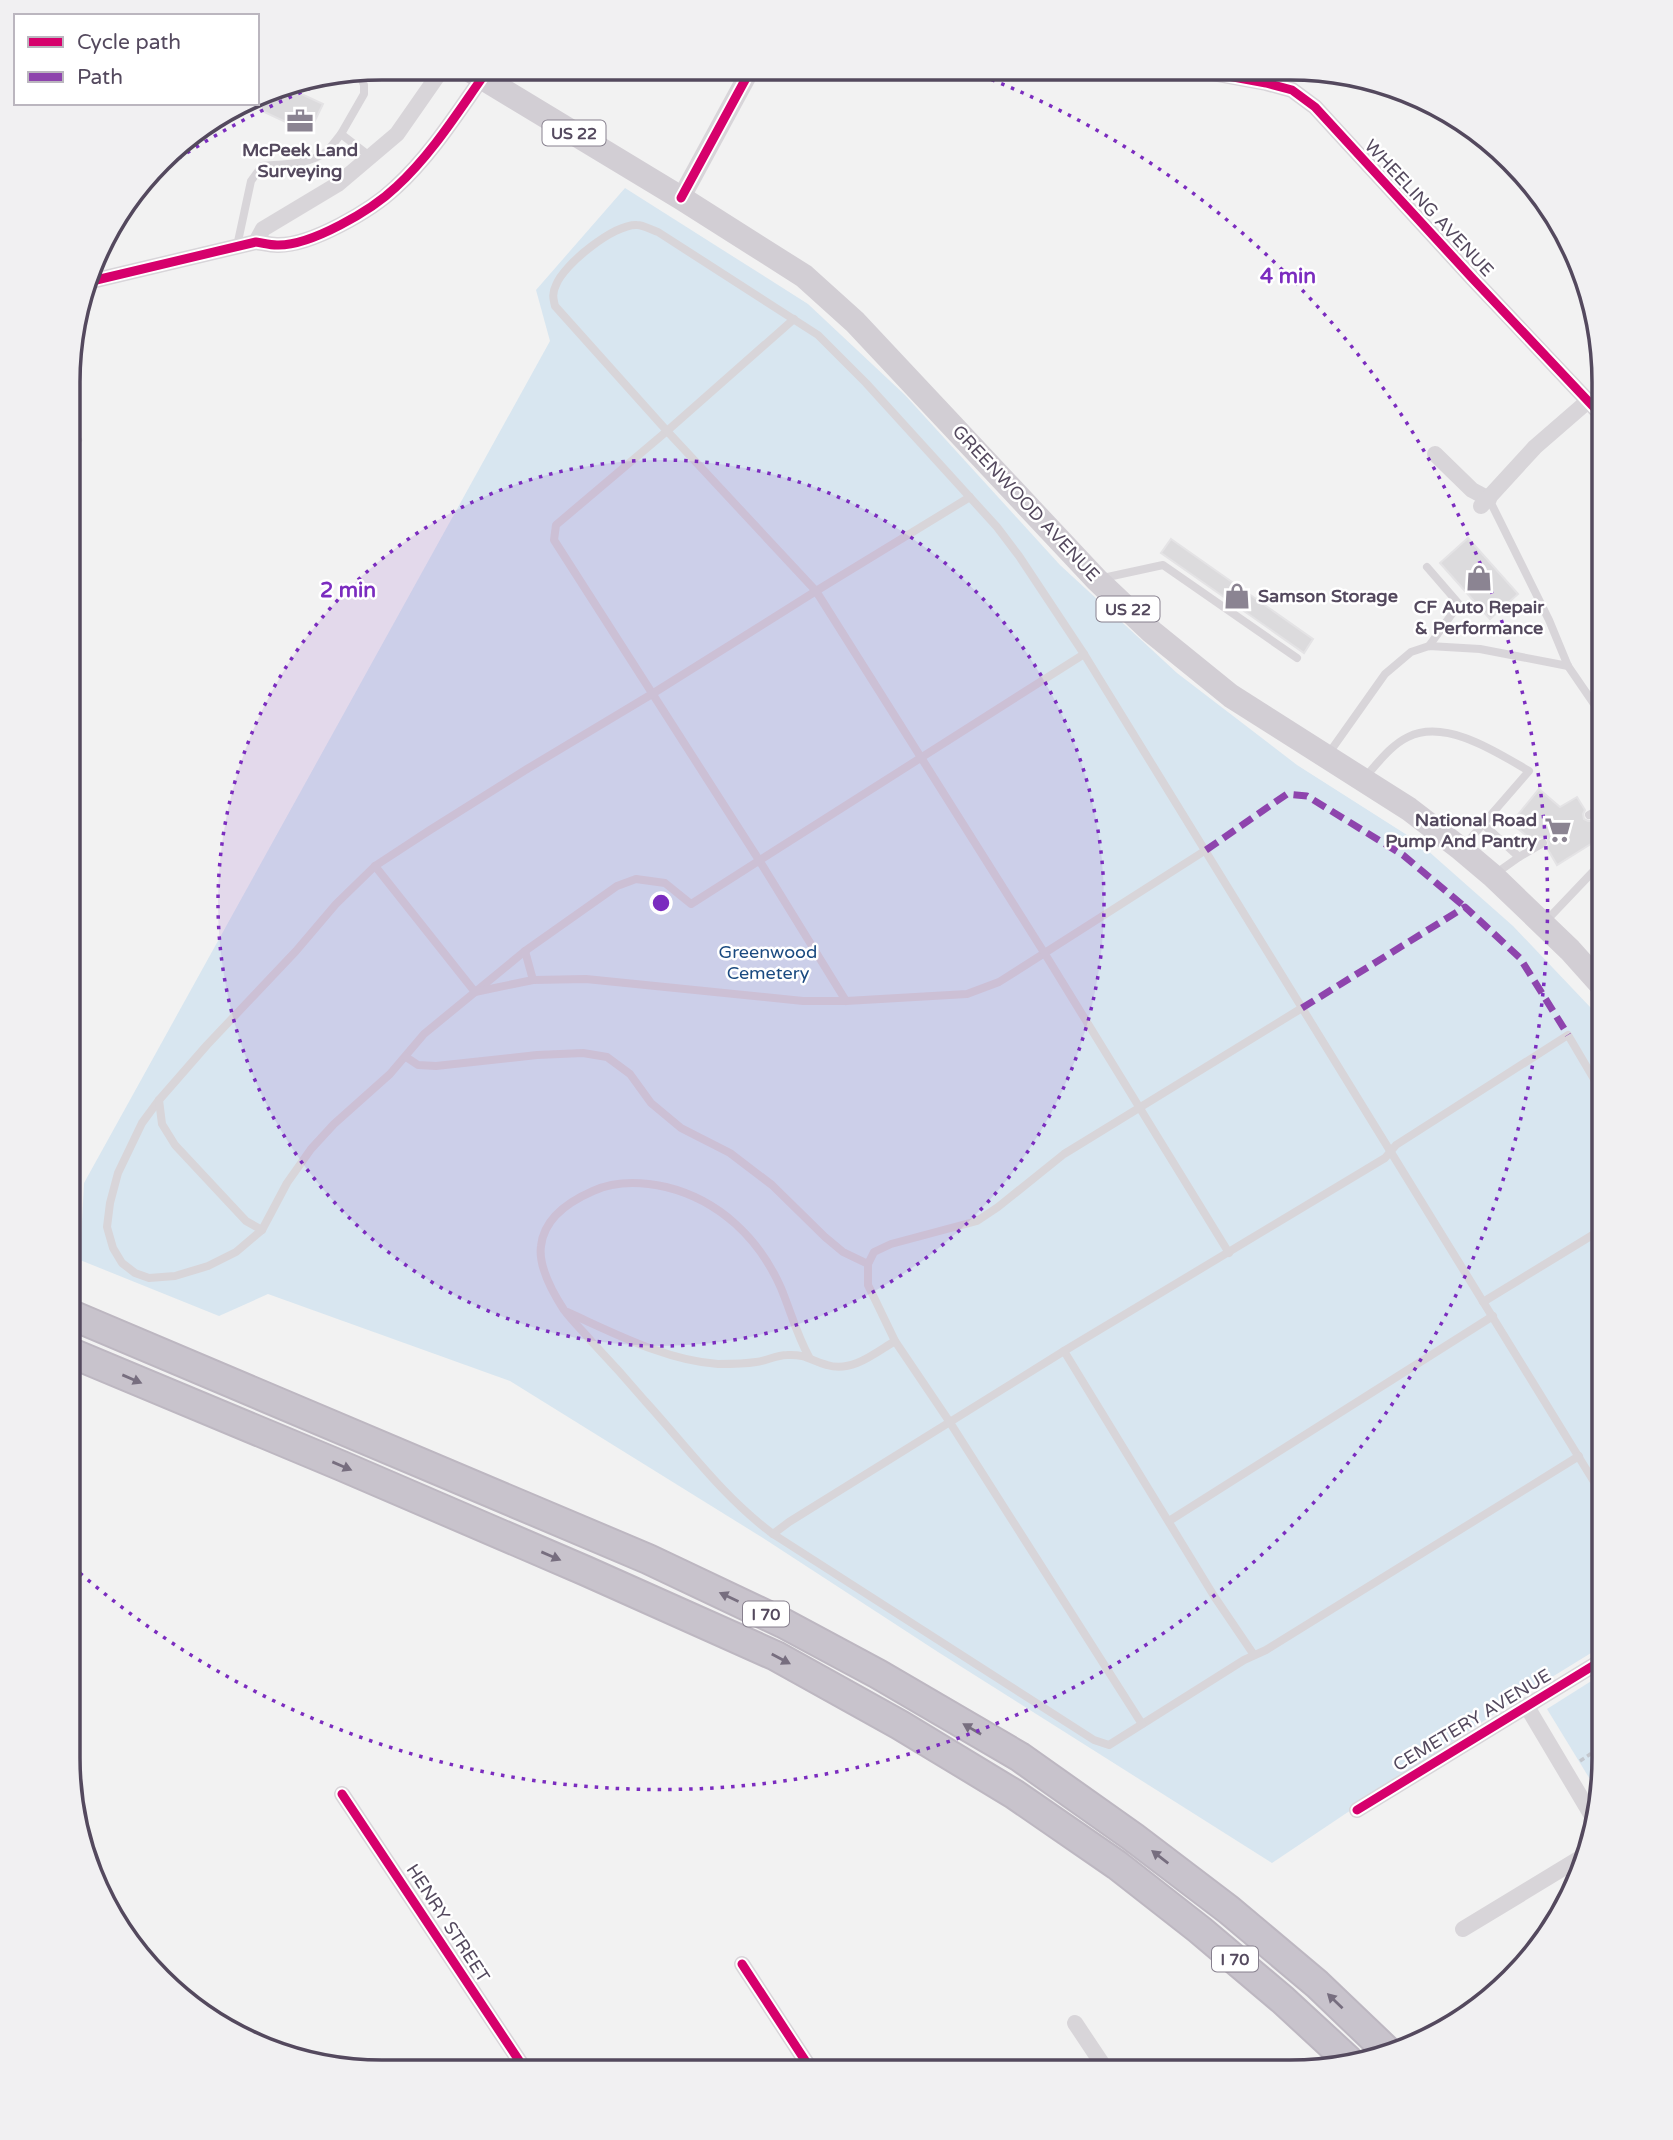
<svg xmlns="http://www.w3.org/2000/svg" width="1673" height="2140" font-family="'Varela Round',sans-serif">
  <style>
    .green { fill: #d8e6f0 }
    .building { fill: #dcdbdd; stroke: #e4e3e5; stroke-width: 2 }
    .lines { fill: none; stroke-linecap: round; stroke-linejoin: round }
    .motorway-casing { stroke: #bdb7c1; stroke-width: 32 }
    .path { stroke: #c3c7ce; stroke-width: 3.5; stroke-dasharray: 5 3.5; stroke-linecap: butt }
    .service { stroke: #d8d5d9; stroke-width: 8 }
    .minor { stroke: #d8d5d9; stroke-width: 16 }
    .tertiary { stroke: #d8d5d9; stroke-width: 19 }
    .primary { stroke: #d2ced4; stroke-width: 24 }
    .motorway { stroke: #c8c3cc; stroke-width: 28 }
    .quiet { stroke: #8e44ad; stroke-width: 7; stroke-dasharray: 14 7; stroke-linecap: butt }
    .cycleway-casing { stroke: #fff; stroke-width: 13 }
    .cycleway { stroke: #d6006c; stroke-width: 9 }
    .oneway { fill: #776e7f }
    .ring { fill: none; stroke: #7b2cbf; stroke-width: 3.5; stroke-dasharray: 3.5 7 }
    .labels { text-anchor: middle; stroke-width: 5; stroke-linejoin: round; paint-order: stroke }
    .shield { fill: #fff; stroke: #87808e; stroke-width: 2 }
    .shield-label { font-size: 16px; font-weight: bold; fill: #54495e }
    .poi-label { font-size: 18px; font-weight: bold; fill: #54495e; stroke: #fff }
    .street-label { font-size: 18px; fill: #54495e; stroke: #fff }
    .park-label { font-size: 18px; fill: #1a4a80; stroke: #fff }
    .rim { fill: none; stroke: #54495e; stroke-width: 3.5 }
    .centre { fill: #7b2cbf; stroke: #fff; stroke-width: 3.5 }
    .ring-label { font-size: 21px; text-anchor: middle; font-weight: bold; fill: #7b2cbf; stroke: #fff; stroke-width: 5; stroke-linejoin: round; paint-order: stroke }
  </style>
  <rect width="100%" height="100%" fill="#f2f2f2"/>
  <!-- green -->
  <g class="green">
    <polygon points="625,188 808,304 905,395 1060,565 1177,673 1297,765 1418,842 1513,926 1591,1008 1604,1030 1604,1645 1518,1698 1272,1863 938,1652 763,1538 510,1381 268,1294 219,1316 80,1260 84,1183 550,341 536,290"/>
    <polygon points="1604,1673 1604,1777 1599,1794 1547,1709"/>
  </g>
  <!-- building -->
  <g class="building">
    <polygon points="280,86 292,92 293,90 323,104 309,133 260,110 267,93"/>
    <polygon points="1468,538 1518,594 1490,619 1440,563"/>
    <polygon points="1171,539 1313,639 1304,653 1161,553"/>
    <polygon points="1539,789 1560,807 1577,797 1585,810 1583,814 1584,819 1588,821 1592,821 1602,837 1557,865 1547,848 1549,844 1547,838 1540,837 1533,841 1511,823"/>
  </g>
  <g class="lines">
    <!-- motorway casing -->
    <g class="motorway-casing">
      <g id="motorway">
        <polyline points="69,1314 648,1559 783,1623 878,1674 1020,1757 1133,1837 1229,1910 1317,1984 1385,2049"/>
        <polyline points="69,1352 342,1466 586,1571 776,1656 900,1725 1014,1794 1117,1865 1200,1930 1283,2000 1348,2060"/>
      </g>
    </g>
    <!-- path -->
    <g class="path">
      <polyline points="1596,1682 1604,1695"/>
      <polyline points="1580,1761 1604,1745"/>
    </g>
    <!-- service -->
    <g class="service">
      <polyline points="341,134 364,94 364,85 360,75 355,73"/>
      <path d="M237 246 251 181 262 166C283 164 310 165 327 151 332 146 337 139 341 134L372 158"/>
      <polyline points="794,319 667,431 556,525 554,540 759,860 846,1001"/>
      <polyline points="71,431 78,440"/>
      <polyline points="970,497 816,591 652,694 527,769 430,830 375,866 336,904 296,951 207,1045 159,1100 142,1123 118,1173 110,1203 107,1227 113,1248 122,1263 135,1273 149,1278 175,1276 208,1266 236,1252 262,1230 287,1183 311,1149 334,1124 390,1074 424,1034 525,951 617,886 636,879 665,883 691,904 1084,654"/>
      <polyline points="1489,499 1549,620 1568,666 1605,720"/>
      <polyline points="1427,567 1459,604 1429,646"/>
      <polyline points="1103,578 1163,565 1297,658"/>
      <polyline points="1329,753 1385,674 1411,652 1429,646 1480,649 1568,666"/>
      <path d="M1365 777C1378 763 1391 745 1408 737 1446 718 1498 753 1529 771L1463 847"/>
      <polyline points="1589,815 1596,811 1605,820"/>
      <polyline points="1483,824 1519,857 1495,874"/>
      <polyline points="1519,857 1543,843"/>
      <polyline points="375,866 475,992 533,980 586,979 803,1001 846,1001 967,994 999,982 1206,850"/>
      <polyline points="1545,922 1605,859"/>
      <polyline points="525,951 533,980"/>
      <polyline points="406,1057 418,1065 436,1066 537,1055 583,1053 607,1057 630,1074 651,1103 681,1128 730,1153 772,1185 825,1237 843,1252 868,1264"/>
      <polyline points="159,1100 162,1124 175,1145 246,1221 262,1230"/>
      <path d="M1229 1253 1045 954 816 591 667 431 555 306C553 298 552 293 556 285 564 264 614 224 637 225 644 225 651 230 658 232L818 335 866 383 997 527 1019 556 1084 654 1604 1498"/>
      <polyline points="1483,1302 1604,1228"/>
      <path d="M567 1312C614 1333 667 1361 718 1364 730 1364 744 1364 756 1362 766 1361 776 1355 787 1355 807 1354 811 1361 827 1365 852 1373 875 1353 895 1341"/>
      <polyline points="1064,1351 1214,1596 1254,1655"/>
      <path d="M809 1357C796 1333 791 1312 781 1288 759 1238 719 1200 666 1187 643 1182 615 1181 593 1191 570 1201 544 1218 541 1246 538 1267 553 1293 564 1310 572 1321 583 1331 592 1342 610 1361 628 1381 645 1401 687 1447 723 1497 773 1534L1094 1740 1109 1745 1244 1660 1266 1650 1579 1456"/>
      <polyline points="1169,1521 1493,1316"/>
      <polyline points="773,1534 789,1522 1064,1351 1385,1158 1396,1145 1568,1035 1604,1096"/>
      <polyline points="1142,1724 949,1421 895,1341 868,1285 868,1264 874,1252 891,1244 977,1221 998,1207 1064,1154 1302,1008"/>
    </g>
    <!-- minor -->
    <g class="minor">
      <polyline points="1201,71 1266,83 1292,90 1315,107 1473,279 1605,419"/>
      <polyline points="256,242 263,229 338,184 397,134 443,68"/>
      <path d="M92 281 256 242C263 243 270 245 277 245 311 246 372 210 396 187 430 156 456 115 482 78"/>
      <polyline points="1435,454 1472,490 1489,499"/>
      <polyline points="1481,506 1535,447 1588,401"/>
      <polyline points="1526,1705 1592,1816"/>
      <polyline points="342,1794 526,2071"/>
      <polyline points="1357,1810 1604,1659"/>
      <polyline points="1463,1929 1580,1858"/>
      <polyline points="742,1964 812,2071"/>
      <polyline points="1075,2023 1107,2071"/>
    </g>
    <!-- tertiary -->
    <polyline class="tertiary" points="681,198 751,69"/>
    <!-- primary -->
    <polyline class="primary" points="466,68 681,198 804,276 855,322 1097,580 1152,632 1231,696 1409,809 1461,849 1493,876 1570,950 1604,988"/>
    <!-- motorway -->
    <use href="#motorway" class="motorway"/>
    <!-- quiet -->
    <g class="quiet">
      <polyline points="1206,850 1287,794 1307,796 1403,855 1465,907"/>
      <polyline points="1302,1008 1465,907 1520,958 1568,1035"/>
    </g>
    <!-- cycleway casing -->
    <g class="cycleway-casing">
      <g id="cycleway">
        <polyline points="1201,71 1266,83 1292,90 1315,107 1473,279 1605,419"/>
        <polyline points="681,198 751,69"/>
        <path d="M92 281 256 242C263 243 270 245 277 245 311 246 372 210 396 187 430 156 456 115 482 78"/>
        <polyline points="342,1794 526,2071"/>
        <polyline points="1357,1810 1604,1659"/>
        <polyline points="742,1964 812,2071"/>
      </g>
    </g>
    <!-- cycleway -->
    <use href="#cycleway" class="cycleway"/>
  </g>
  <!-- one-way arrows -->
  <defs><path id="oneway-solid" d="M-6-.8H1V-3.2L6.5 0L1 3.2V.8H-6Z" transform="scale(1.75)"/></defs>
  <g class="oneway">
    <use href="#oneway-solid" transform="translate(132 1379) rotate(23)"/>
    <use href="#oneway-solid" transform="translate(342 1466) rotate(23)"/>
    <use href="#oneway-solid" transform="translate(551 1556) rotate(23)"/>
    <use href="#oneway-solid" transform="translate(729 1597) rotate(-155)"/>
    <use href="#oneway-solid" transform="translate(781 1659) rotate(28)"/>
    <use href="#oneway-solid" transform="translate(972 1729) rotate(-150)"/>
    <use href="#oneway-solid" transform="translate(1160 1857) rotate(-142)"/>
    <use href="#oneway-solid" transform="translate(1335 2001) rotate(-136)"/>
  </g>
  <!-- distance rings -->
  <circle cx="661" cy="903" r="443" fill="#7b2cbf" fill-opacity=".12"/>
  <g class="ring">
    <circle cx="661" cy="903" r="443"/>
    <path d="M152 176A887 887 0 0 1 343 75M972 72A887 887 0 1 1 73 1567"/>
  </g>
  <!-- icons -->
  <defs>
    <g id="office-bare" transform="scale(2.1)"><path d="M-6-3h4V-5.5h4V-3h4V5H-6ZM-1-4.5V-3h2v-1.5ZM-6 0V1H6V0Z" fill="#8b8492" stroke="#fff" stroke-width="2.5" paint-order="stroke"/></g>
    <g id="shop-bare" transform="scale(2.1)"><path d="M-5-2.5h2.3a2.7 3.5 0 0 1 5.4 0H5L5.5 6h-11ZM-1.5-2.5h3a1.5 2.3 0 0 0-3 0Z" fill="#8b8492" stroke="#fff" stroke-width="2.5" paint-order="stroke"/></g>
    <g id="supermarket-bare" transform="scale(2.1)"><path d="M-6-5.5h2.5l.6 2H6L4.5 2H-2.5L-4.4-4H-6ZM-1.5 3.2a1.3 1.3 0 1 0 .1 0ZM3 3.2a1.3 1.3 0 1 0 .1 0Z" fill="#8b8492" stroke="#fff" stroke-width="2.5" paint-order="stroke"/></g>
  </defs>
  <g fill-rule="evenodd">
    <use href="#office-bare" x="300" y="121"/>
    <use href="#shop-bare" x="1479" y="578"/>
    <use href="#shop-bare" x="1237" y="596"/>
    <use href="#supermarket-bare" x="1558" y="830"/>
  </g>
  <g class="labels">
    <!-- shield labels -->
    <g class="shield">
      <rect x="542.5" y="120.5" width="63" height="25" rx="5"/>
      <rect x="1096.5" y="596.5" width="63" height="25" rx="5"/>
      <rect x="743" y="1601.5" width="46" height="25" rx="5"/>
      <rect x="1212" y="1946.5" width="46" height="25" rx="5"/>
    </g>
    <g class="shield-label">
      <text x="574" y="139">US 22</text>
      <text x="1128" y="615">US 22</text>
      <text x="766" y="1620">I 70</text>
      <text x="1235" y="1965">I 70</text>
    </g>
    <!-- poi labels -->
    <g class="poi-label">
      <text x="300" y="156">McPeek Land<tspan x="300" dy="21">Surveying</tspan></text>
      <text x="1258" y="602" text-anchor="start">Samson Storage</text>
      <text x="1479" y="613">CF Auto Repair<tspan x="1479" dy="21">&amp; Performance</tspan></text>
      <text x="1537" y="826" text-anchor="end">National Road<tspan x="1537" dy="21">Pump And Pantry</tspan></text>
    </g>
    <!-- street labels -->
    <g class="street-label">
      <text transform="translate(1429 208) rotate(47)" y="6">WHEELING AVENUE</text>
      <text transform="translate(1026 503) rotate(47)" y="6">GREENWOOD AVENUE</text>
      <text transform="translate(1472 1720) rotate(-31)" y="6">CEMETERY AVENUE</text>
      <text transform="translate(448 1923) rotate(57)" y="6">HENRY STREET</text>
    </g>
    <!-- park labels -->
    <g class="park-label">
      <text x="768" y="958">Greenwood<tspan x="768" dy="21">Cemetery</tspan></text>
    </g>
  </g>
  <!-- crop -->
  <path d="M0 0H1673V2140H0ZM382 80H1290A302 302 0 0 1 1592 382V1758A302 302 0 0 1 1290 2060H382A302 302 0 0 1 80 1758V382A302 302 0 0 1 382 80Z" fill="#f1f0f2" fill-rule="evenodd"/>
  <path class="rim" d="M382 80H1290A302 302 0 0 1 1592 382V1758A302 302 0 0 1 1290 2060H382A302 302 0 0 1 80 1758V382A302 302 0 0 1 382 80Z"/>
  <circle cx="661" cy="903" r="10" class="centre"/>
  <g class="ring-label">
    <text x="1288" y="283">4 min</text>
    <text x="348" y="597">2 min</text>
  </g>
  <!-- legend -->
  <rect x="14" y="14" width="245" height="91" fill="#ffffff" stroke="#bbb6bf" stroke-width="2"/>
  <rect x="28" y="37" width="35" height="10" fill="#d6006c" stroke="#bbb6bf" stroke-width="2"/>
  <text x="77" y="49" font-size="21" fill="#54495e">Cycle path</text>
  <rect x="28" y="72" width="35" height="10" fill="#8e44ad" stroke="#bbb6bf" stroke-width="2"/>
  <text x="77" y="84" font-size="21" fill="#54495e">Path</text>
</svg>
